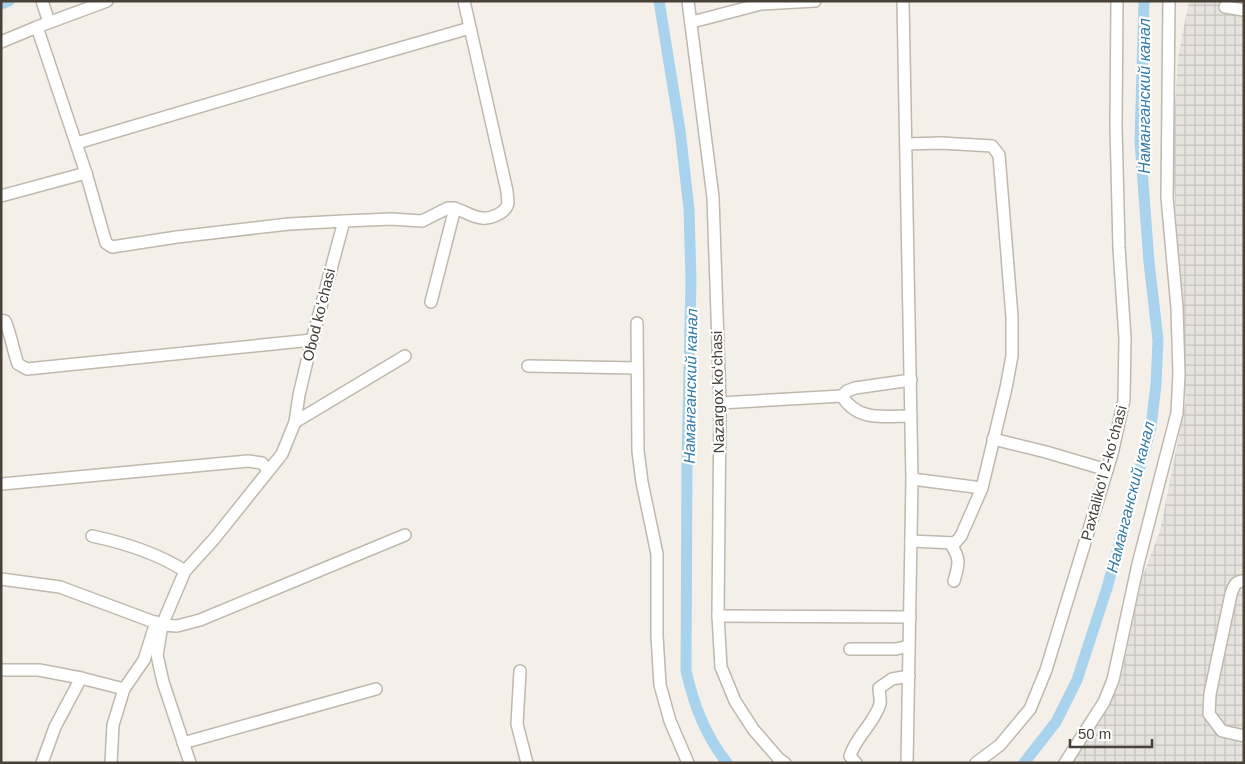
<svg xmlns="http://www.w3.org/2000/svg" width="1245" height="764" font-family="Arial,sans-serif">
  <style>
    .industrial { fill: url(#industrial-grid) }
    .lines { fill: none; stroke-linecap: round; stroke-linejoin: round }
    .canal { stroke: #a9d3ed; stroke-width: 11 }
    .minor-casing { stroke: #bfb8ac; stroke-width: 14 }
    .minor { stroke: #fff; stroke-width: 11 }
    .labels { text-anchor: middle; stroke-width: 4.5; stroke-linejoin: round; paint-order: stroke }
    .street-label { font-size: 15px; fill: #474138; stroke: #fff }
    .water-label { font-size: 16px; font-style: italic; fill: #347aa6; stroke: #fff }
  </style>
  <defs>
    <pattern id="industrial-grid" width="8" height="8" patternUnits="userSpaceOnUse" patternTransform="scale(1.25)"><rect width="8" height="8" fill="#e6e2de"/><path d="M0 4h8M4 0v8" fill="none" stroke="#c7c3bf"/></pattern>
  </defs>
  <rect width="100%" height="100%" fill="#f4f0e9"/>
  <!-- industrial -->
  <polygon class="industrial" points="1189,1 1244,1 1244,763 1071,763 1119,686 1142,578 1160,531 1186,400 1174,182 1174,122 1178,58"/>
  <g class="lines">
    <!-- canal -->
    <g class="canal">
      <path d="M659 1 680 130 689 209 691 280 687 462 686 671C694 705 705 735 727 763"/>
      <polyline points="1,4 9,1"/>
      <polyline points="1024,763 1056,722 1077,680 1107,588 1151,427 1156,385 1158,340 1149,262 1140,142 1144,1"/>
    </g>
    <!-- minor casing -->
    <g class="minor-casing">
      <g id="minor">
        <polyline points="42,1 49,22"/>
        <polyline points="688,1 713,197 720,403 718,616 721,667 735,701 753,729 779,759 785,763"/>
        <polyline points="903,1 912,479 907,763"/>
        <polyline points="1225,7 1244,10"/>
        <polyline points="692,22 761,4 815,1"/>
        <polyline points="37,27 107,1"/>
        <polyline points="1,42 37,27 86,173"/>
        <polyline points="77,143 320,71 470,28"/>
        <polyline points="906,144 941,143 992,146 999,155 1012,317 1012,356 1006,388 982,488 961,536 955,543 911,541"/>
        <polyline points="1,196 86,173 106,243 112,247 177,237 289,224 344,221 312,340 299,395 295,422 282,454 214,539 185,571 162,625 157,655 163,682 190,763"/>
        <path d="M344 221 391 219 422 221 448 208C461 207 469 217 482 218 491 219 506 213 508 203 508 200 507 194 507 191L464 1"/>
        <polyline points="431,302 455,208"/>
        <path d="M1 320 5 321C11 335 13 350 18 364L27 369 312 340"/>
        <polyline points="637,323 638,451 642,482 657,554 657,636 660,685 670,721 688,763"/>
        <polyline points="528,366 637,368"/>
        <polyline points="842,396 847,391 855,388 911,380"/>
        <path d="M720 403 842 396C858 422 884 416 911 416"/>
        <polyline points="295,422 405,356"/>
        <polyline points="993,439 1046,452 1107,470"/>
        <polyline points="912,479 982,488"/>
        <polyline points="2,484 248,461 262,463 268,470"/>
        <path d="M92 536C125 543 157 553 185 571"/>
        <path d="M950 543C961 559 959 564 954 581"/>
        <polyline points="1,579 60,587 162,625 177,626 200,620 405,535"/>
        <path d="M1244 581C1235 581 1234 586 1231 594L1210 694 1209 714 1222 731 1244 736"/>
        <polyline points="718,616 910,617"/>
        <polyline points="850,649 896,649 909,646"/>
        <polyline points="1,670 39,670 81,678 124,689"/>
        <polyline points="520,671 517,724 527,763"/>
        <polyline points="183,743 376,689"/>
        <polyline points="42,763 55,727 81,678"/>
        <polyline points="111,763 113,725 124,689 144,660 156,622"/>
        <path d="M856 763 850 756C856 736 874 724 880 704 881 700 879 693 879 688L892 679 909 676"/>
        <polyline points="976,763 1000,745 1030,709 1046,670 1112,454 1124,400 1125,338 1119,248 1116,126 1117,1"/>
        <polyline points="1065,763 1104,702 1113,680 1138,564 1177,413 1179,374 1177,308 1167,197 1169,1"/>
      </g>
    </g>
    <!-- minor -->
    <use href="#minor" class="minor"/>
  </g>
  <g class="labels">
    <!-- street labels -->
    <g class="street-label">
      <text transform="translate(319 315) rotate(-76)" y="5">Obod koʻchasi</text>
      <text transform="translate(718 392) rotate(-91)" y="5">Nazargox koʻchasi</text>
      <text transform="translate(1104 473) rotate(-75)" y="5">Paxtalikoʻl 2-koʻchasi</text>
    </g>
    <!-- water labels -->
    <g class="water-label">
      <text transform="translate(1144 96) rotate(-90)" y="6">Наманганский канал</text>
      <text transform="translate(690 386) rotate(-89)" y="6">Наманганский канал</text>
      <text transform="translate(1130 497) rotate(-76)" y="6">Наманганский канал</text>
    </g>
  </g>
  <!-- border -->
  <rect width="1245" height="764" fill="none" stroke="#474138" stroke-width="5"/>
  <!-- scale -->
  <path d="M1070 739v8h82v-8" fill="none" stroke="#474138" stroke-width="2.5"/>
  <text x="1078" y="739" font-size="15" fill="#474138" stroke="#ffffff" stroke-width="4" paint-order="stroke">50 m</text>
</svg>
